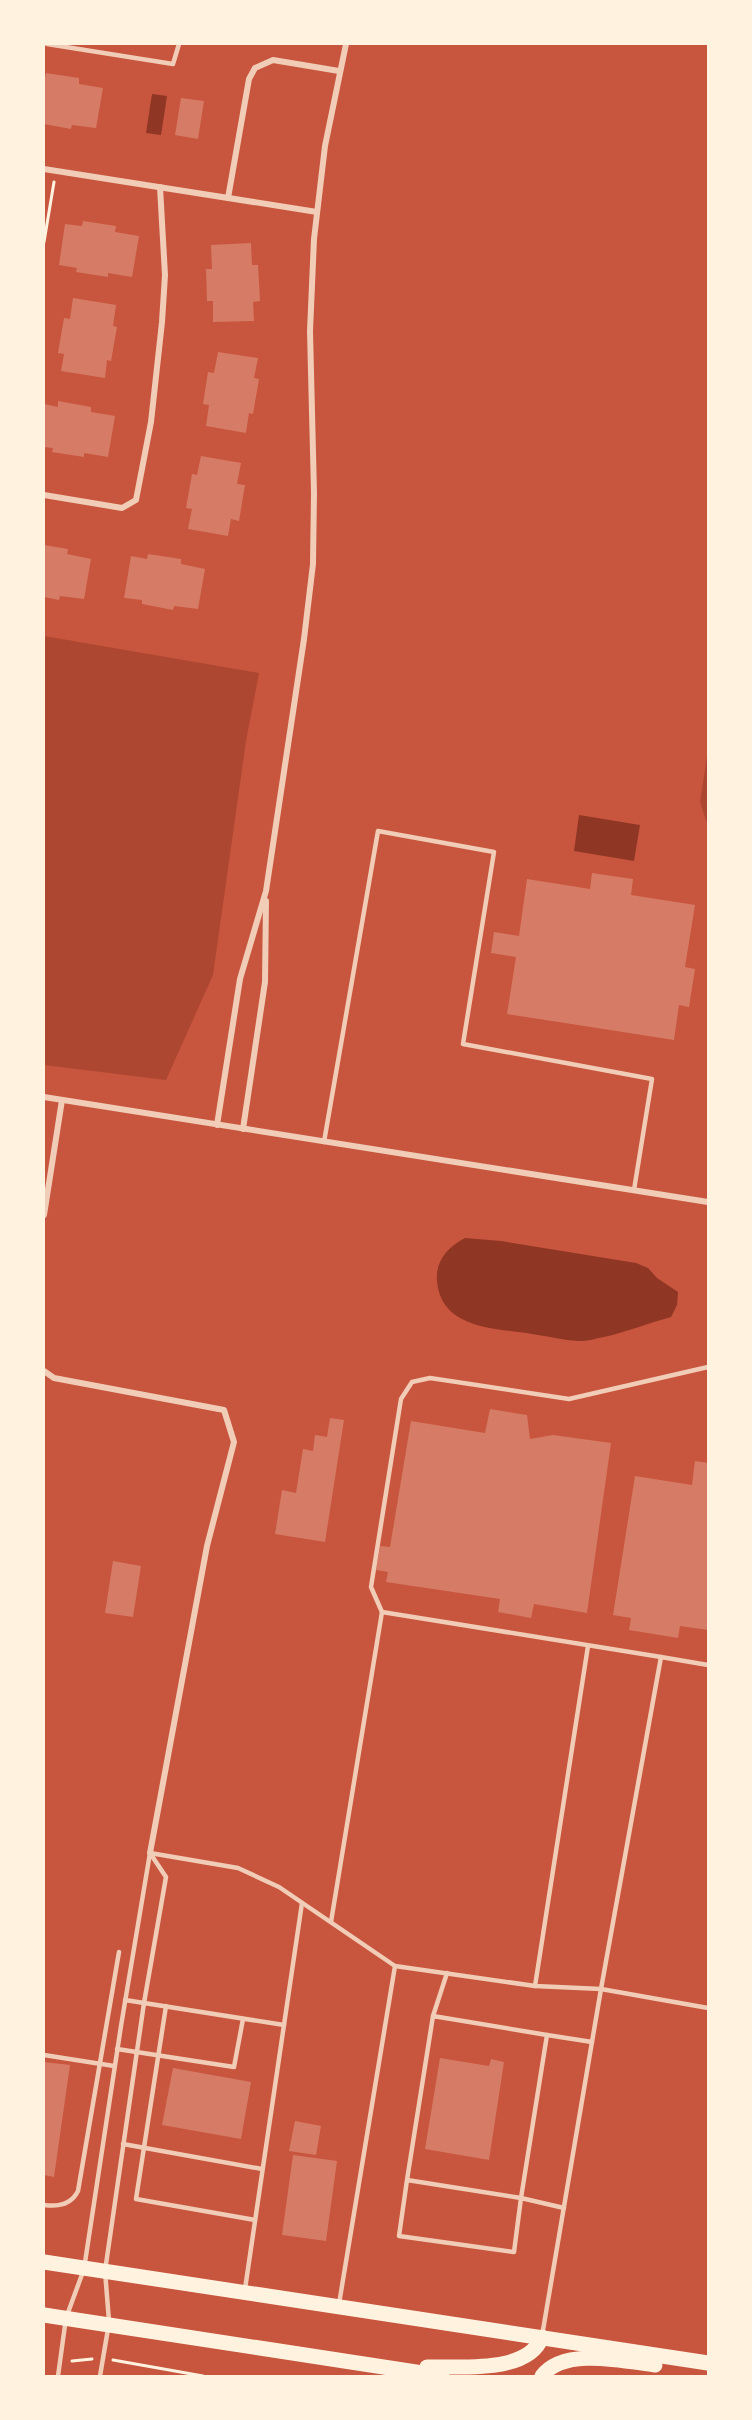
<svg xmlns="http://www.w3.org/2000/svg" width="752" height="2420" font-family="'Source Sans 3',sans-serif">
  <style>
    .green { fill: #ae4732 }
    .water { fill: #8f3625 }
    .building { fill: #d67c66 }
    .lines { fill: none; stroke-linecap: round; stroke-linejoin: round }
    .path { stroke: #fff3e0; stroke-width: 3 }
    .service { stroke: #f1ccb7; stroke-width: 4.5 }
    .minor { stroke: #f1ccb7; stroke-width: 6 }
    .primary { stroke: #fff3e0; stroke-width: 15 }
  </style>
  <rect width="100%" height="100%" fill="#c8553d"/>
  <!-- green -->
  <g class="green">
    <polygon points="44,636 259,673 246,741 213,975 166,1080 44,1065"/>
    <polygon points="708,750 708,826 700,802"/>
  </g>
  <!-- water -->
  <g class="water">
    <polygon points="152,94 167,96 161,135 146,133"/>
    <polygon points="579,815 640,825 634,861 574,851"/>
    <path d="M465 1238 501 1241 636 1263 648 1268 657 1278 678 1292 677 1305 671 1317C648 1323 627 1332 604 1337 597 1338 589 1341 582 1341 565 1341 548 1336 532 1334 494 1328 441 1329 437 1281 435 1261 448 1247 465 1238Z"/>
  </g>
  <!-- building -->
  <g class="building">
    <polygon points="46,73 79,78 79,84 103,88 96,128 72,125 71,129 44,124 44,78 45,78"/>
    <polygon points="181,98 204,101 198,139 175,135"/>
    <polygon points="83,221 116,226 115,232 139,236 132,277 108,273 108,277 76,272 77,268 59,265 65,224 82,226"/>
    <polygon points="251,243 252,265 258,265 260,301 253,302 254,321 213,322 213,301 207,301 206,269 212,269 211,245"/>
    <polygon points="73,298 116,305 113,326 117,327 111,361 107,360 105,378 61,371 64,354 58,353 64,318 70,319"/>
    <polygon points="218,352 258,358 254,378 259,379 253,414 249,413 246,433 206,426 209,405 203,404 208,372 214,373"/>
    <polygon points="58,401 91,407 91,412 115,416 108,457 84,453 84,457 52,452 53,448 44,447 44,404 58,407"/>
    <polygon points="201,456 241,463 237,484 245,485 239,521 231,519 228,536 188,529 192,509 186,508 192,474 197,475"/>
    <polygon points="44,545 68,549 67,554 91,559 84,599 60,596 59,600 44,597"/>
    <polygon points="148,554 181,559 181,564 205,569 198,609 174,606 173,610 142,604 142,600 124,598 131,556 147,559"/>
    <polygon points="592,873 633,879 631,895 695,905 685,967 695,969 689,1007 679,1005 674,1040 507,1014 516,957 491,953 494,932 519,936 527,879 590,889"/>
    <polygon points="490,1409 527,1415 530,1439 553,1435 611,1443 587,1613 534,1604 531,1618 498,1612 500,1599 386,1582 388,1572 376,1570 380,1546 390,1547 411,1421 485,1433"/>
    <polygon points="330,1418 344,1420 325,1542 275,1534 282,1490 296,1493 303,1449 313,1451 315,1435 327,1437"/>
    <polygon points="695,1461 708,1463 708,1630 680,1626 678,1638 629,1630 631,1618 613,1615 635,1476 692,1485"/>
    <polygon points="113,1561 141,1566 133,1617 105,1613"/>
    <polygon points="440,2058 489,2066 491,2059 504,2062 489,2160 425,2149"/>
    <polygon points="44,2062 70,2065 54,2177 44,2175"/>
    <polygon points="173,2068 251,2082 241,2139 162,2125"/>
    <polygon points="295,2121 321,2126 316,2155 289,2151"/>
    <polygon points="293,2155 337,2161 326,2241 282,2235"/>
  </g>
  <g class="lines">
    <!-- path -->
    <g class="path">
      <polyline points="44,242 54,182"/>
      <polyline points="113,2360 203,2376"/>
      <polyline points="72,2361 92,2359"/>
    </g>
    <!-- service -->
    <g class="service">
      <polyline points="47,44 173,64 179,44"/>
      <polyline points="324,1142 378,831 494,852 463,1044 652,1079 634,1190"/>
      <polyline points="382,1612 371,1587 401,1399 412,1382 430,1378 569,1399 708,1367"/>
      <polyline points="708,1665 661,1657 601,1989 708,2008"/>
      <polyline points="150,1853 238,1868 279,1887 395,1966 535,1986 601,1989 542,2336"/>
      <polyline points="331,1922 382,1612 661,1657"/>
      <polyline points="535,1986 588,1646"/>
      <polyline points="125,2000 284,2025"/>
      <polyline points="166,2006 136,2199 255,2220"/>
      <polyline points="433,2016 447,1973"/>
      <polyline points="547,2035 592,2042"/>
      <polyline points="117,2049 234,2067 243,2019"/>
      <polyline points="44,2055 114,2066"/>
      <polyline points="123,2144 262,2169"/>
      <polyline points="407,2180 433,2016 547,2035 521,2198 407,2180 399,2236 514,2252 521,2198 564,2208"/>
      <path d="M44 2205C58 2207 71 2205 78 2191L119 1952"/>
      <polyline points="245,2289 302,1903"/>
      <polyline points="339,2304 395,1966"/>
      <polyline points="109,2321 105,2271 144,2003 166,1877 150,1853"/>
      <polyline points="58,2376 66,2318 84,2269 121,2026 150,1853"/>
      <polyline points="100,2376 108,2329"/>
    </g>
    <!-- minor -->
    <g class="minor">
      <polyline points="44,169 317,212"/>
      <polyline points="228,198 249,79 255,68 273,60 339,71"/>
      <polyline points="44,495 122,508 136,500 151,422 162,322 165,275 160,187"/>
      <polyline points="44,1097 708,1202"/>
      <polyline points="217,1125 240,979 266,891 304,639 313,564 314,493 310,331 314,239 325,146 346,44"/>
      <polyline points="243,1129 265,982 266,901"/>
      <polyline points="44,1215 62,1100"/>
      <polyline points="44,1371 54,1378 224,1410 234,1442 207,1546 150,1853"/>
    </g>
    <!-- primary -->
    <g class="primary">
      <polyline points="44,2262 708,2363"/>
      <polyline points="44,2315 442,2376"/>
      <path d="M427 2367C460 2366 528 2374 542 2337"/>
      <path d="M542 2376C564 2347 623 2361 655 2365"/>
    </g>
  </g>
  <!-- border -->
  <rect width="752" height="2420" fill="none" stroke="#fff3e0" stroke-width="90"/>
</svg>
